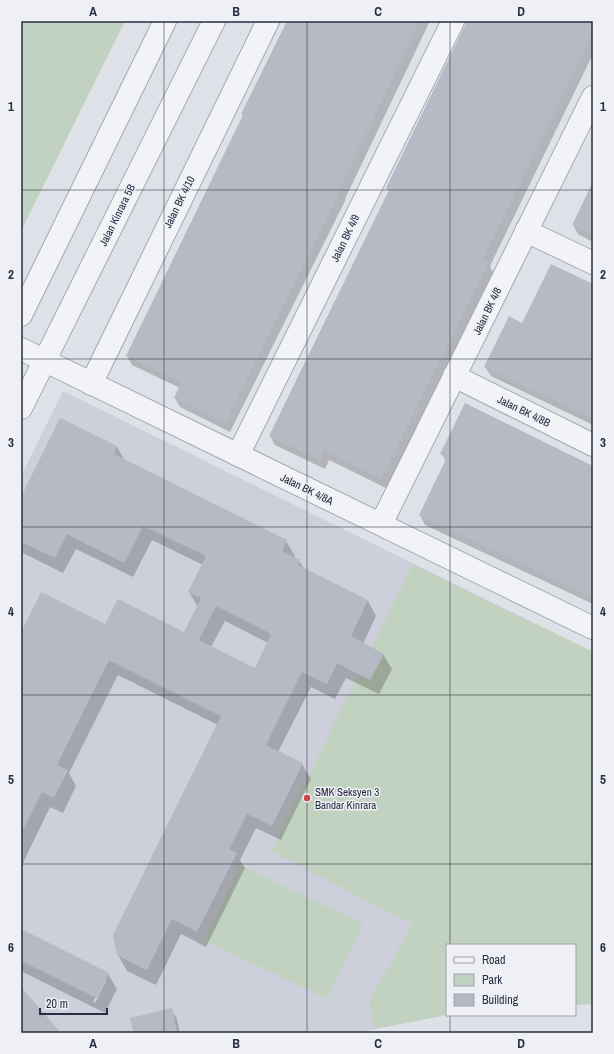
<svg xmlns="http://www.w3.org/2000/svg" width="614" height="1054" font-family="'Archivo Narrow',sans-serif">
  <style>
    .built { fill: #cdd0da }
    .green { fill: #c2d2c0 }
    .shadow { fill: #0003; fill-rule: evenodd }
    .building { fill: #b6bac5; fill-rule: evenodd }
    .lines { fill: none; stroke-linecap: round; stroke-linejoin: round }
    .minor-casing { stroke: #a4a7b2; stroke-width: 24 }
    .minor { stroke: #f2f3f7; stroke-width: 22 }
    .grid { fill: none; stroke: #282d3f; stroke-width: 1; stroke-opacity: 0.55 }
    .poi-dot { fill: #cf4245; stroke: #eef0f6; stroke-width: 1.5 }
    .labels { text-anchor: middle; stroke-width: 3; stroke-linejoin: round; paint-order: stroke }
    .street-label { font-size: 11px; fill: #282d3f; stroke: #eef0f6 }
    .poi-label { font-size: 11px; fill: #282d3f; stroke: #eef0f6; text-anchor: start }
    .neatline { fill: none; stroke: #282d3f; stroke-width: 1.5 }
    .grid-label { font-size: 13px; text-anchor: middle; font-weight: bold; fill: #282d3f }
  </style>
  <rect width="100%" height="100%" fill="#dfe1e8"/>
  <!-- built -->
  <polygon class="built" points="63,391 593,652 593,1004 575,1005 575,945 447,945 447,1015 355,1033 21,1033 21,476"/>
  <!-- green -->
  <g class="green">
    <polygon points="21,21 125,21 21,231"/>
    <polygon points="413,564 593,652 593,1004 575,1005 575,945 447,945 447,1015 374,1029 369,1002 412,924 271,851"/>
    <polygon points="240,865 363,924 327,999 204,940"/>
  </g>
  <!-- shadow -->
  <g class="shadow">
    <polygon points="288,21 430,21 345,199 345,201 230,432 180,407 175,398 180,388 132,365 127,356 244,116"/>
    <polygon points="468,21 593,21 593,54 490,266 493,272 386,488 329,460 325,469 275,445 270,436 389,191 387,188"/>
    <polygon points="593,184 593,242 578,234 573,225"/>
    <polygon points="593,285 593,425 491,376 485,367 522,324"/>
    <path d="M61 419 117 447 125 461 286 541 295 556 294 558 299 561 305 570 368 601 376 616 363 644 383 654 392 669 379 694 346 678 335 699 311 687 278 752 302 764 311 779 281 840 256 828 240 860 245 868 206 947 181 934 156 985 127 971 118 955 218 725 118 675 69 773 76 786 63 813 50 807 21 867V635L106 625 184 633 198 607 189 592 203 565 152 540 133 577 76 549 63 573 21 552V500ZM225 621 268 643 255 669 211 647Z"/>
    <polygon points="442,454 593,467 593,604 425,525 420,515 446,461"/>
    <path d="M21 931 108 974 117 989 105 1013 21 971ZM104 981H106L95 1003 93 1002Z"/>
    <polygon points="171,1009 177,1019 180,1033 135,1033"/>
  </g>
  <!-- building -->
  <g class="building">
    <polygon points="287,21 420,21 339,190 341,190 225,423 174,398 181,383 126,356 243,115 241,114"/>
    <polygon points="467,21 593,21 593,34 483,259 489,262 381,479 324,451 320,460 269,436 389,190 386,188"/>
    <polygon points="593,182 593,236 572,225"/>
    <polygon points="551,264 593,284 593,419 484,367 509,316 522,323"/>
    <polygon points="465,403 593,466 593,598 419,515 447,457 440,454"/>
    <path d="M60 418 117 446 114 454 287 540 282 551 300 560 298 565 368 600 351 636 384 654 370 680 337 663 327 684 302 672 266 745 303 763 272 826 247 814 229 849 237 853 197 932 172 919 147 970 117 955 113 935 221 716 109 660 57 765 68 770 54 798 42 792 21 834V632L41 592 105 624 118 599 184 632 201 598 188 592 206 556 143 526 124 563 67 534 55 558 21 542V497ZM216 606 271 634 255 668 199 640Z"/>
    <polygon points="21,929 109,973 97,998 21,961"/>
    <polygon points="21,987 61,1033 21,1033"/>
    <polygon points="172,1008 177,1033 134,1033 130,1018"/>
  </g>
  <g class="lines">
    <!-- minor casing -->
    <g class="minor-casing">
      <g id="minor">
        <polyline points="526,231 593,263"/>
        <polyline points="21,315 165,21"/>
        <polyline points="21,349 593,628"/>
        <polyline points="454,376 593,445"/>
        <polyline points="91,384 268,21"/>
        <polyline points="21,408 214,21"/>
        <polyline points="238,455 453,21"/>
        <polyline points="381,524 593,97"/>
      </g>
    </g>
    <!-- minor -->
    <use href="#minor" class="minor"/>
  </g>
  <!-- grid -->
  <path class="grid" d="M164 21V1033M307 21V1033M450 21V945M21 190H593M21 359H593M21 527H593M21 695H593M21 864H593M450 1015V1033"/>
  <!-- markers -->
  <circle class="poi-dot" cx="307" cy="798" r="4"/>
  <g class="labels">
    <!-- street labels -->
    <g class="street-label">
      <text transform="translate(179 202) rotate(-64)" y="4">Jalan BK 4/10</text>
      <text transform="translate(117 215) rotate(-64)" y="4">Jalan Kinrara 5B</text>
      <text transform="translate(345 238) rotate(-64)" y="4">Jalan BK 4/9</text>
      <text transform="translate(487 311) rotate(-64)" y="4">Jalan BK 4/8</text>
      <text transform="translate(524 411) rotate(26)" y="4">Jalan BK 4/8B</text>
      <text transform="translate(307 489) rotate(26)" y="4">Jalan BK 4/8A</text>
    </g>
    <!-- poi labels -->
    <g class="poi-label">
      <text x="315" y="796">SMK Seksyen 3<tspan x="315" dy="13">Bandar Kinrara</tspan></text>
    </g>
  </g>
  <!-- border -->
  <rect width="614" height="1054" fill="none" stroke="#eef0f6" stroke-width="44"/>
  <!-- legend -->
  <rect x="446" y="944" width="130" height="72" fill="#eef0f6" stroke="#9fa2ad"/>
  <rect x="454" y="957" width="20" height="6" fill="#f2f3f7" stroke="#9fa2ad"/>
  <text x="482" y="964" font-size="12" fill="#282d3f">Road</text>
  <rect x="454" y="974" width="20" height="12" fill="#c2d2c0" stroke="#9fa2ad"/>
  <text x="482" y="984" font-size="12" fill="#282d3f">Park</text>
  <rect x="454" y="994" width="20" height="12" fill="#b6bac5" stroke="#9fa2ad"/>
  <text x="482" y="1004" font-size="12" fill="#282d3f">Building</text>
  <!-- scale -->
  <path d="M40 1008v6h67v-6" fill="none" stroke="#282d3f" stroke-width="2"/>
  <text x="46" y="1008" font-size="12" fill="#282d3f" stroke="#eef0f6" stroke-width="3" paint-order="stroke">20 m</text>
  <rect x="22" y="22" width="570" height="1010" class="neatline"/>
  <g class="grid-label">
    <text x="93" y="16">A</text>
    <text x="236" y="16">B</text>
    <text x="378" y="16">C</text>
    <text x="521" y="16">D</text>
    <text x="11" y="111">1</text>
    <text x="603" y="111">1</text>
    <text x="11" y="279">2</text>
    <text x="603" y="279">2</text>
    <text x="11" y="447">3</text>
    <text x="603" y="447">3</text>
    <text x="11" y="616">4</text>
    <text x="603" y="616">4</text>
    <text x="11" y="784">5</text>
    <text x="603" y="784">5</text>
    <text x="11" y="952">6</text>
    <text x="603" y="952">6</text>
    <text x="93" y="1048">A</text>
    <text x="236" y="1048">B</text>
    <text x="378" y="1048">C</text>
    <text x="521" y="1048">D</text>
  </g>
</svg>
